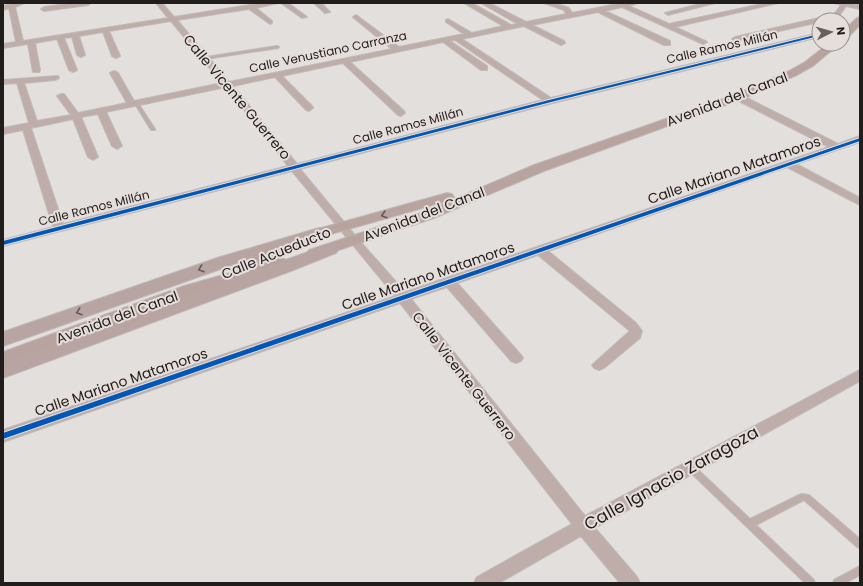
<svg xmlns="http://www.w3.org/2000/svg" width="863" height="586" font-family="Poppins,sans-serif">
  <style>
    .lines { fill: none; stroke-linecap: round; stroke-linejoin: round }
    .canal { fill: #c89096; fill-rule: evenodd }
    .service-casing { stroke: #bfbcbb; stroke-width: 2 }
    .minor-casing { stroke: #bfbcbb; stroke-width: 2 }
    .secondary-casing { stroke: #bfbcbb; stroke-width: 2 }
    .primary-casing { stroke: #bfbcbb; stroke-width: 2 }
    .service { fill: #bfada9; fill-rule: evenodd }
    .minor { fill: #bfada9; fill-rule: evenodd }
    .secondary { fill: #b8a39e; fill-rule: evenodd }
    .primary { fill: #b8a4a1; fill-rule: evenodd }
    .cycleway-casing { stroke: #e6deda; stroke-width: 2 }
    .cycleway { fill: #0057b8; fill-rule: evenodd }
    .oneway { stroke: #645956 }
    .oneway2 { stroke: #645a58 }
    .labels { text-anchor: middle; stroke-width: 4; stroke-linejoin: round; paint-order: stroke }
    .far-street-label { font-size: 12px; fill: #201d1c; stroke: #e6deda }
    .street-label { font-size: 14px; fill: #201d1c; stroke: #e6deda }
    .near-street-label { font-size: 17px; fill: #201d1c; stroke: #e6deda }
  </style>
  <rect width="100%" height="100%" fill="#e3dfdd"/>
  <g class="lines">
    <!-- canal -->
    <polygon class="canal" points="852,3 860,3 860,6 853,5"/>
    <!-- service casing -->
    <g class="service-casing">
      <g id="service">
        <polygon points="277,46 279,47 278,48 206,59 204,58 206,57"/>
        <polygon points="136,103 138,103 155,129 155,130 151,130 135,104"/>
        <polygon points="690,464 693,465 750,519 799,495 802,494 809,495 860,539 860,548 857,547 804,500 756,525 814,580 815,583 805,583 687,469 686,467 687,465"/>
        <polygon points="860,566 860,575 845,583 833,583 834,580"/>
      </g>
    </g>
    <!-- minor casing -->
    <g class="minor-casing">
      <g id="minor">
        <path d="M14 3H24L15 7 23 41 168 18 156 3H162L174 17 263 3H278L256 8 272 21V23L270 24 249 9 177 20 229 82 392 49 354 18 353 17 356 15 399 47 464 34 446 22V20L448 19 472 33 503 26 464 3H472L511 25 518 24 481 3H489L526 22 566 14 564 10 544 3H554L569 8 572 13 622 3H638L629 6 669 24 766 3H778L675 27 705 41 707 42 703 44 622 7 605 11 670 41V45H664L598 12 532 25 564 41 565 43 561 45 524 26 462 39 551 98 819 33V37L553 103 300 169 358 239 405 292 829 147 735 99V95H741L838 144 860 136V142L796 164 860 198V205L787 167 548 251 636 323 642 331 640 338 604 368 599 370 594 368 592 365 630 331 538 255 457 283 521 355 523 358 521 361 516 363 511 361 447 287 411 299 585 516 860 370V381L595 528 637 577 640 583H620L581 536 499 583H474L477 577 572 524 400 303 3 442V430L395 296 292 171 3 246V240L53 227 23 130 3 134V128L29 123 17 83 3 84V80L58 76 59 78 55 80 24 83 37 121 71 115 57 96 61 94H64L78 113 127 103 110 73 114 71 118 73 134 101 222 83 171 21 109 31 120 56 116 58 112 56 103 32 79 36 85 55 81 57 77 55 72 37 64 38 77 70 73 72 69 70 57 39 35 43 40 70 39 72H33L28 44 3 48V44L16 42 9 8 3 10V6ZM455 40 543 100 297 164 233 86 275 77 306 110 309 111 313 108 312 106 282 76 343 63 398 115 401 116 405 113 404 111 350 62 443 42 481 70H487V66L450 41ZM226 87 288 166 63 224 31 128 73 119 88 157 93 160 98 157 81 117 98 114 112 146 117 149 122 146 106 112Z"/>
        <polygon points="74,3 91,3 88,5 44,11 41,9 44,7"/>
        <polygon points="281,3 288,3 307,17 302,18"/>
        <polygon points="314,3 321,3 330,12 325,13"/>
        <polygon points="704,3 715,3 668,15 665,13"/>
        <polygon points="835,3 860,5 860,9 846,6 836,20 830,20 841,5"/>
        <polygon points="819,18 822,20 819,20 819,22 735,41 732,39 735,37"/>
      </g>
    </g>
    <!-- secondary casing -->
    <g class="secondary-casing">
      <g id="secondary">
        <polygon points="860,17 860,25 846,39 843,40 843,31 857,18"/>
        <polygon points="828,44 839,44 813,66 797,75 742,99 544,171 434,218 321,256 315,258 309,256 307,253 309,250 424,212 451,200 324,236 263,263 281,258 287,260 289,263 287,266 196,294 3,366 3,352 184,286 251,267 246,265 244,262 246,259 314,230 447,193 452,194 454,197 452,200 534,165 734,95 789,71 805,62"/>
      </g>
    </g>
    <!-- primary casing -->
    <g class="primary-casing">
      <g id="primary">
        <polygon points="319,228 325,229 328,233 325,237 232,265 3,346 3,332 220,257"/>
        <polygon points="330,244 336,245 339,249 336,253 291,271 3,378 3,362"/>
      </g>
    </g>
    <!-- service -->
    <use href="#service" class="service"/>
    <!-- minor -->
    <use href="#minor" class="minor"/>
    <!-- secondary -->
    <use href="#secondary" class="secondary"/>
    <!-- primary -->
    <use href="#primary" class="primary"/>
    <!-- cycleway casing -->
    <g class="cycleway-casing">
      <g id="cycleway">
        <polygon points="819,34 819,36 551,102 3,245 3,241 549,100"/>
        <polygon points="860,138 860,141 3,439 3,433"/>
      </g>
    </g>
    <!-- cycleway -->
    <use href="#cycleway" class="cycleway"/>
  </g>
  <!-- one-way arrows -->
  <defs><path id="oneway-chevron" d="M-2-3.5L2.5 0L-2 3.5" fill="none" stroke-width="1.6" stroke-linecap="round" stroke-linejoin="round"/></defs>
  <use class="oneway" href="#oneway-chevron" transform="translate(384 215) rotate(164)"/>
  <g class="oneway2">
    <use href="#oneway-chevron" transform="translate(201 269) rotate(161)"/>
    <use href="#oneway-chevron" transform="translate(79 312) rotate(161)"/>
  </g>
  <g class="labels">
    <!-- far-street labels -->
    <g class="far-street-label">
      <text transform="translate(722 47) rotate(-13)" y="4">Calle Ramos Millán</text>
      <text transform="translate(328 52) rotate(-12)" y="4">Calle Venustiano Carranza</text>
      <text transform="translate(408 126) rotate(-15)" y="4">Calle Ramos Millán</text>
      <text transform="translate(94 208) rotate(-14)" y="4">Calle Ramos Millán</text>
    </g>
    <!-- street labels -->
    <g class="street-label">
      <text transform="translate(237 97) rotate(50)" y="5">Calle Vicente Guerrero</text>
      <text transform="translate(727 99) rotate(-21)" y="5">Avenida del Canal</text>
      <text transform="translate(734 170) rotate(-19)" y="5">Calle Mariano Matamoros</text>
      <text transform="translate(424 214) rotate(-21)" y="5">Avenida del Canal</text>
      <text transform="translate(276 253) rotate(-22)" y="5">Calle Acueducto</text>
      <text transform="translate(428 276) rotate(-19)" y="5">Calle Mariano Matamoros</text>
      <text transform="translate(117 317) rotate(-20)" y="5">Avenida del Canal</text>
      <text transform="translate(464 376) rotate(52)" y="5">Calle Vicente Guerrero</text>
      <text transform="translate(121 382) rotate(-19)" y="5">Calle Mariano Matamoros</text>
    </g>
    <!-- near-street labels -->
    <g class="near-street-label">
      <text transform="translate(671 478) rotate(-29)" y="6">Calle Ignacio Zaragoza</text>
    </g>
  </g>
  <!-- border -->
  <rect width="863" height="586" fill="none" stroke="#201d1c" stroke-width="8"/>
  <!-- north arrow -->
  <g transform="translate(831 32) rotate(84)"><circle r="19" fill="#e6deda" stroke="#97918e"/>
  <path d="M0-3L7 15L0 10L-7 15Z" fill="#646160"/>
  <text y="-6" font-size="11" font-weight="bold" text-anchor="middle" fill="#201d1c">N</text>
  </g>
</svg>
